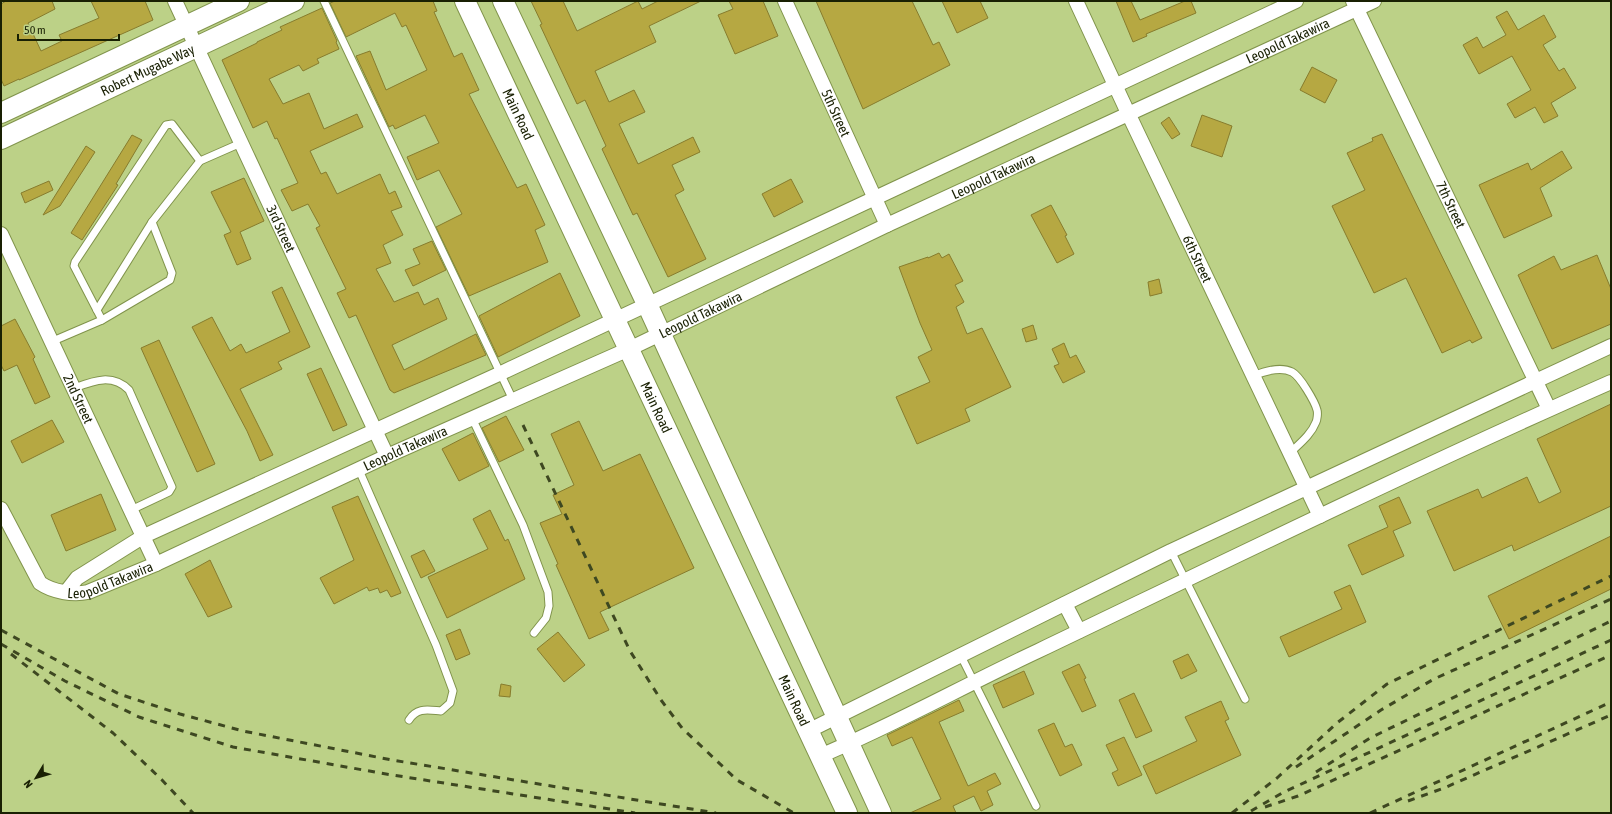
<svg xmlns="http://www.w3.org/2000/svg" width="1612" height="814" font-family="'Asap Condensed',sans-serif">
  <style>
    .building { fill: #b6a842; stroke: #877c2d }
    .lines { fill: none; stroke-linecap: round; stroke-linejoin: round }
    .lane-casing { stroke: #81944c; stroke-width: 9 }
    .street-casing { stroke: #81944c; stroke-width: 16 }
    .secondary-casing { stroke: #81944c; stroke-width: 22 }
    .lane { stroke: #fff; stroke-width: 7 }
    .street { stroke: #fff; stroke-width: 14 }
    .secondary { stroke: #fff; stroke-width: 20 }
    .rail { stroke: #3e4821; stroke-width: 3; stroke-dasharray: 7 7; stroke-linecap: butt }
    .labels { text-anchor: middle; stroke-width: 3; stroke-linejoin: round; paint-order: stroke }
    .street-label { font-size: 14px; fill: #192003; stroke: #bcd187 }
  </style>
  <rect width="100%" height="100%" fill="#bcd187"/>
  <!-- building -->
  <g class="building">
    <polygon points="6,1 52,1 55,9 28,23 41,51 62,41 59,35 99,18 91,1 145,1 153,20 19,80 19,79 4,86 1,79 1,4"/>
    <polygon points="335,1 433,1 437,11 434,12 454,57 462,53 479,90 469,94 517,188 526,184 545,225 535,230 548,262 469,296 436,227 462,214 439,170 417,180 407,157 439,143 425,115 395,129 393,125 389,127 356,56 370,51 386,90 427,70 406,25 402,27 395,13 346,37 330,3"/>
    <polygon points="531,1 563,1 577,31 638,1 642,9 658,1 701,1 649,26 656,42 595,71 609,102 634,90 645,112 619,124 638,164 693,137 700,152 672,165 684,190 675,195 706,259 668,277 637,213 633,215 602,149 606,146 585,100 577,104 540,25 542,24"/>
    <polygon points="729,1 763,1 778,36 735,54 718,15 733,9"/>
    <polygon points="816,1 912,1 933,45 939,42 950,65 863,109"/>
    <polygon points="942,1 980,1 988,18 957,33"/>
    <polygon points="1116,1 1131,1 1140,20 1185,1 1191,1 1196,13 1146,34 1147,36 1133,42"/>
    <polygon points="322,8 337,41 336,42 339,49 317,59 319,63 303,71 299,65 269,79 283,104 309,93 324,129 357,114 363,127 310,151 321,174 326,172 337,194 380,174 389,194 395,191 402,207 391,211 403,235 383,245 391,263 376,269 394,302 418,292 424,305 438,298 447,319 392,345 404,370 476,334 486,355 394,393 390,390 356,315 349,318 337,293 346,289 316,228 320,226 308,204 292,211 281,190 298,183 277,138 275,139 267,121 253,128 222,60 257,43 257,42 282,30 280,27"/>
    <polygon points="1507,11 1518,30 1544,15 1556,37 1543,45 1559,71 1564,68 1576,88 1551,103 1558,116 1544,123 1535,107 1515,118 1507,104 1531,90 1512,56 1479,74 1463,45 1477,37 1483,48 1506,35 1496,17"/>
    <polygon points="1312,67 1337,80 1325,103 1300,90"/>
    <polygon points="1202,115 1232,126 1222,157 1191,146"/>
    <polygon points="1169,117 1180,134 1172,139 1161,123"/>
    <polygon points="1382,134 1482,338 1472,343 1470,340 1442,353 1406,278 1374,293 1332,206 1365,190 1347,153 1373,141 1372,138"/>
    <polygon points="132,135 142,140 116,184 118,185 82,240 71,233"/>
    <polygon points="86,146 95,152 60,206 43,215"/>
    <polygon points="1562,151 1572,168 1540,188 1552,216 1504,238 1479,185 1528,163 1531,170"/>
    <polygon points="244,178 264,221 240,232 251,259 237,265 224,235 231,232 211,192"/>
    <polygon points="791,179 803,202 774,217 762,194"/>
    <polygon points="49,181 53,190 25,203 21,193"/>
    <polygon points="1051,205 1067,235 1065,236 1074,254 1057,263 1031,215"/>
    <polygon points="432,241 446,270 413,286 405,270 420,264 413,249"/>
    <polygon points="939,253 942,258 949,254 963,281 955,285 964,302 956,307 967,334 982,328 1011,387 965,409 970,421 917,444 896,397 930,382 918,357 932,350 920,323 899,267 928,257 928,258"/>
    <polygon points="1597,255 1611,289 1611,324 1552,349 1518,275 1554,256 1561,270"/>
    <polygon points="560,273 580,316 498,357 479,316"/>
    <polygon points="1159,279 1162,293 1150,296 1148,282"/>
    <polygon points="282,287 310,347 278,362 282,369 240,389 273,455 260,461 247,431 192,327 212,317 230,351 241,344 246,353 290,332 272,292"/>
    <polygon points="15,319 35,357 33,359 50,397 35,404 17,365 4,371 1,365 1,326"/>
    <polygon points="1033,325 1037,339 1026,342 1022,329"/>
    <polygon points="159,340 215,464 197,472 141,348"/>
    <polygon points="1064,343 1070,358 1076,355 1085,372 1063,383 1054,366 1059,364 1052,349"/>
    <polygon points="321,368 347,425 333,431 307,374"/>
    <polygon points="1611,404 1611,506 1514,551 1512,545 1454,571 1427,511 1478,489 1482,498 1527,477 1539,503 1561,492 1537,439"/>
    <polygon points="506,416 524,450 499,462 482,428"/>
    <polygon points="52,420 64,442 22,463 11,441"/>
    <polygon points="579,421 603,471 640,454 694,568 600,612 609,630 589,639 556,565 558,564 540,523 562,514 553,495 574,485 551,434"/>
    <polygon points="473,433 489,466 459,481 442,449"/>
    <polygon points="101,494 116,530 66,551 51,515"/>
    <polygon points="358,496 401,593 391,597 387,590 380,593 378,588 369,591 367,587 334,604 320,578 354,560 332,507"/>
    <polygon points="1399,497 1411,523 1393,531 1404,556 1362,575 1348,545 1388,527 1379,506"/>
    <polygon points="490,510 505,541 508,539 525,579 447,618 428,577 488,549 473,519"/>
    <polygon points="1611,536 1611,589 1509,639 1488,596"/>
    <polygon points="424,550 435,571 421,578 411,556"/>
    <polygon points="210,560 232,607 208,617 185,574"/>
    <polygon points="1350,585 1366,622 1289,657 1280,637 1342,609 1334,592"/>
    <polygon points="460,629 470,654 456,660 446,635"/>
    <polygon points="558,632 585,665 564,682 537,649"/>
    <polygon points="1188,654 1197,671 1181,679 1173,661"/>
    <polygon points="1079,664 1086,678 1084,679 1096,706 1082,712 1062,672"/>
    <polygon points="1024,671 1034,694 1003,708 993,685"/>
    <polygon points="501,684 511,686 510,697 499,696"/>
    <polygon points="1134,693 1152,731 1136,738 1119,700"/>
    <polygon points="959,700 964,711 939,722 968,786 995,773 1001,784 987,791 993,805 981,811 974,796 953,806 956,813 910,813 941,799 912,737 892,746 887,735"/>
    <polygon points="1221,701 1229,719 1225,721 1241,755 1156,794 1143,766 1197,741 1185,717"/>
    <polygon points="1054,723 1065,747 1072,744 1082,765 1060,776 1038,730"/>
    <polygon points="1124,737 1142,775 1118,786 1112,773 1118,770 1106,745"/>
  </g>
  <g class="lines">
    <!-- lane casing -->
    <g class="lane-casing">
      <g id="lane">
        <polyline points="324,1 513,400"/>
        <polyline points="97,310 152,222 200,161 241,143"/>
        <polyline points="102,320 74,266 75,262 166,125 172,124 200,161"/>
        <polyline points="53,341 102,320 170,280 172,273 152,222"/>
        <path d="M1253 376C1265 371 1280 366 1292 372 1300 376 1315 402 1317 410 1318 413 1317 420 1316 422 1311 435 1299 444 1290 453"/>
        <path d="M74 388C93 381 112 373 129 390L172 487 169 492 131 510"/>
        <polyline points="472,418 523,525 548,592 549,606 546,618 534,633"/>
        <path d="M359 470 436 645 453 691 450 703 441 711C428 710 417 707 409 720"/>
        <polyline points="1171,551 1245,699"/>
        <polyline points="961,656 1036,806"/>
      </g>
    </g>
    <!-- street casing -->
    <g class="street-casing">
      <g id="street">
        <path id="s1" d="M175 1 387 456"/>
        <path id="s2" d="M785 1 887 225"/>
        <path id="s3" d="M1076 1 1128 113 1320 516"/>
        <path id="s4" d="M1353 1 1549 409"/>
        <path id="s5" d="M1 234 156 564"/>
        <path id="s6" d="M1 509 40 583C53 592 73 595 88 592L156 564 387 456 629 349 887 225 1374 1"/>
        <polyline points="66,592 77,578 144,536 499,374 1296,1"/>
        <polyline points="1065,604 1079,631"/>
        <polyline points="808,731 1171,551 1611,346"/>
        <path d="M820 756C894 725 965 685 1038 651 1228 560 1418 467 1611 382"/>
      </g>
    </g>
    <!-- secondary casing -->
    <g class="secondary-casing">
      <g id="secondary">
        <path id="s7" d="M465 1 847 813"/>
        <polyline points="503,1 647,304 881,813"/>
        <polyline points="1,113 239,1"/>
        <path id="s8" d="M1 139 294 1"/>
      </g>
    </g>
    <!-- lane -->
    <use href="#lane" class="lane"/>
    <!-- street -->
    <use href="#street" class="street"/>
    <!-- secondary -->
    <use href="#secondary" class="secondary"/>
    <!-- rail -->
    <g class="rail">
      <polyline points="523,425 630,651 661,700 682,728 737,780 794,813"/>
      <polyline points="1,630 119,694 180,714 243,731 392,760 716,813"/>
      <polyline points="1,644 65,681 139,717 233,747 386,774 635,813"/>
      <polyline points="11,654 113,733 162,780 193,813"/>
      <polyline points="1296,767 1381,710 1434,679 1611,599"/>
      <polyline points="1316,772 1370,738 1611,621"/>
      <polyline points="1408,801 1444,788 1611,715"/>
      <polyline points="1265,807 1298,796 1611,655"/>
      <polyline points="1251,811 1282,793 1611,640"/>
      <polyline points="1232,813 1277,778 1337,723 1387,684 1611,576"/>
      <polyline points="1370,813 1611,702"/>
    </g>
  </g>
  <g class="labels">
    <!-- street labels -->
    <g class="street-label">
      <text dy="5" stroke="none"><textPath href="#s6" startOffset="1454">Leopold Takawira</textPath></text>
      <text dy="5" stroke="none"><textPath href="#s8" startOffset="162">Robert Mugabe Way</textPath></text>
      <text dy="5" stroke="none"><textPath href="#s2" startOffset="123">5th Street</textPath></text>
      <text dy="5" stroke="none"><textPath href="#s7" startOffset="125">Main Road</textPath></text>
      <text dy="5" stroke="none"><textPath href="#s6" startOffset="1130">Leopold Takawira</textPath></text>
      <text dy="5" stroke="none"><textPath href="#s4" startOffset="226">7th Street</textPath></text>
      <text dy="5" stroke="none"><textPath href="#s1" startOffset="251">3rd Street</textPath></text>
      <text dy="5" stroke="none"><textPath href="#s3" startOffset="285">6th Street</textPath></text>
      <text dy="5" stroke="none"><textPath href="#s6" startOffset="806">Leopold Takawira</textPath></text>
      <text dy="5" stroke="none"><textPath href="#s5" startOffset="182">2nd Street</textPath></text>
      <text dy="5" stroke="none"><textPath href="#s7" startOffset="449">Main Road</textPath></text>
      <text dy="5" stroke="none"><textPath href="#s6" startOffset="482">Leopold Takawira</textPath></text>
      <text dy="5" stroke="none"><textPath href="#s6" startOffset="158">Leopold Takawira</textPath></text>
      <text dy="5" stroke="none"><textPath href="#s7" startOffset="773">Main Road</textPath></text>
    </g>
  </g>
  <!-- border -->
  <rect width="1612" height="814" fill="none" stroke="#192003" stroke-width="4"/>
  <!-- north arrow -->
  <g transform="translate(36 778) rotate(232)" stroke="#bcd187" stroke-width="3" paint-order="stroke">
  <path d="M0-3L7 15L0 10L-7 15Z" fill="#192003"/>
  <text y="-6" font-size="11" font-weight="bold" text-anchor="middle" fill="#192003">N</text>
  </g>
  <!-- scale -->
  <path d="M18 34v6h101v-6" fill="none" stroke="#192003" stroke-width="2"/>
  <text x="24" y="34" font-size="12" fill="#192003" stroke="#bcd187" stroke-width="3" paint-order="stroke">50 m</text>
</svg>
